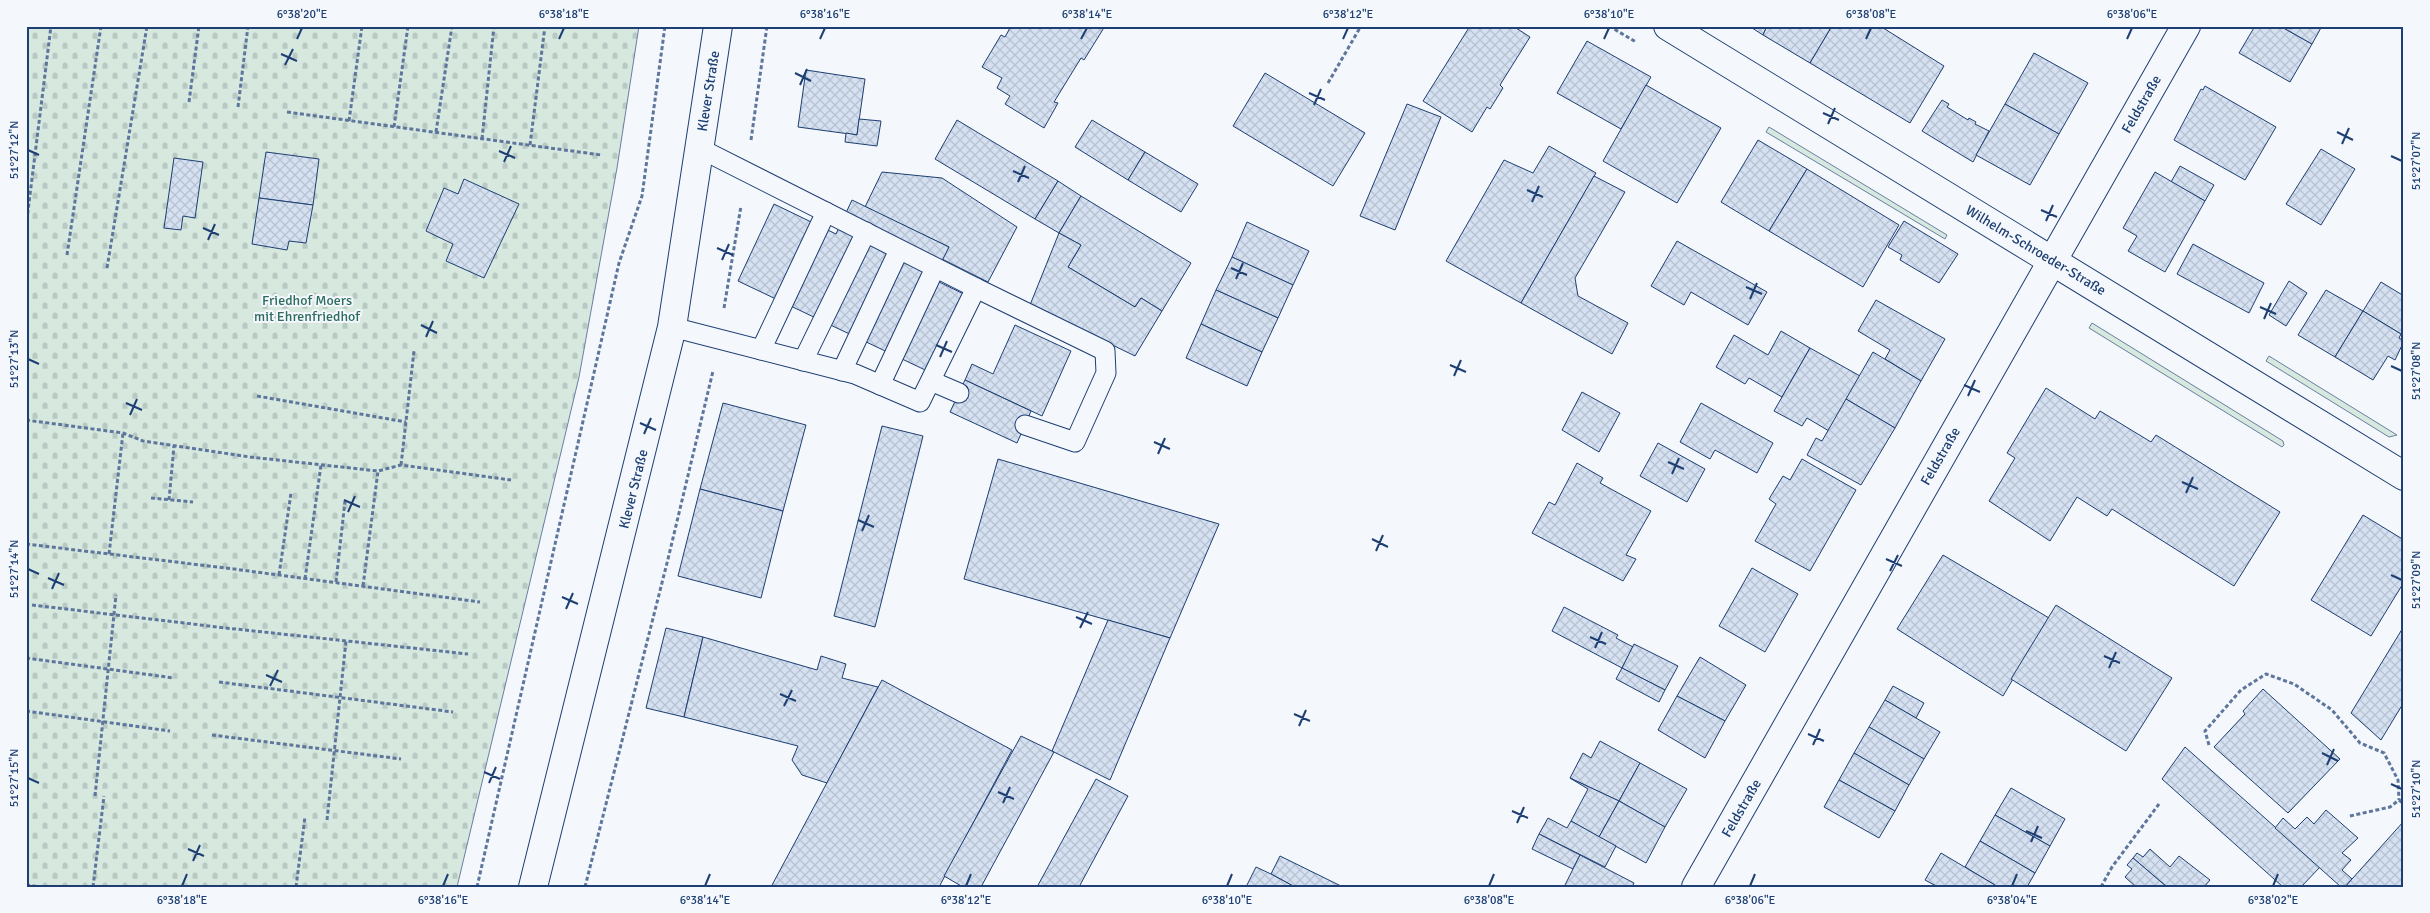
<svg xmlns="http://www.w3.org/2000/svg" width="2430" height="913" font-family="Signika,sans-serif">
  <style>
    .green { fill: #d7e8df; stroke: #687fa3 }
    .cemetery { fill: url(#cemetery-stones); stroke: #687fa3 }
    .building { fill: url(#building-cross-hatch); stroke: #1d3f73 }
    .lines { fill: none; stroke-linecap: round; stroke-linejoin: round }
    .lane-casing { stroke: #1d3f73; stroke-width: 21 }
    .street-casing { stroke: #1d3f73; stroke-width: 30 }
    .secondary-casing { stroke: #1d3f73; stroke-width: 30 }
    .path { stroke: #5e769c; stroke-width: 3; stroke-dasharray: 4 2.5; stroke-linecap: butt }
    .lane { stroke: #f4f7fb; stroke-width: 19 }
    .street { stroke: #f4f7fb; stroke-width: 28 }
    .secondary { stroke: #f4f7fb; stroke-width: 28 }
    .ticks { fill: none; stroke: #1d3f73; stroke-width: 2 }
    .labels { text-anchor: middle; stroke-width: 4; stroke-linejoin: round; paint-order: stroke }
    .street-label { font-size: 14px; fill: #1d3f73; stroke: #f4f7fb }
    .park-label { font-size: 14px; fill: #2c6c60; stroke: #f4f7fb }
    .neatline { fill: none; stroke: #1d3f73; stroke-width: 2 }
    .ticks-label { font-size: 12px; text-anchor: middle; fill: #1d3f73 }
  </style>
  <defs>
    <pattern id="cemetery-stones" width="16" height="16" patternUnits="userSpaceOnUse" patternTransform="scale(1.25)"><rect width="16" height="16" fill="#d7e8df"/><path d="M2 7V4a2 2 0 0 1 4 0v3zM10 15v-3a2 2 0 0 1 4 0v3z" fill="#b8c8c3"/></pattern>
    <pattern id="building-cross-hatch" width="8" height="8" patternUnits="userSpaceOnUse" patternTransform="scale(1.25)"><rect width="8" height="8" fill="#d5e0f0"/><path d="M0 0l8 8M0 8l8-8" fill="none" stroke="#b6c1d1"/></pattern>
  </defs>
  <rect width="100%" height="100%" fill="#f4f7fb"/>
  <!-- green -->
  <g class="green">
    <polygon points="1769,127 1947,235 1945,239 1766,132"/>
    <polygon points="2092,323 2283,441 2284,445 2282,447 2089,328"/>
    <polygon points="2269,356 2397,435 2389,437 2266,361"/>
  </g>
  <!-- cemetery -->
  <polygon class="cemetery" points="26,26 639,26 617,168 579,377 457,887 26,887"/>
  <!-- building -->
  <g class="building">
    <polygon points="1011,26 1105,26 1084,60 1081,58 1054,102 1058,103 1044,128 1005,104 1010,96 997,88 1002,78 982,67 1001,35 1005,37"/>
    <polygon points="1470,26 1513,26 1530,37 1500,85 1503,88 1490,109 1487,107 1472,132 1423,101"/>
    <polygon points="1749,26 1767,26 1763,35"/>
    <polygon points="1767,26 1832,26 1810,63 1763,35"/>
    <polygon points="1832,26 1880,26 1944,66 1910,123 1810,63"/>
    <polygon points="2255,26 2280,26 2312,44 2290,82 2239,53"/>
    <polygon points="2280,26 2322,26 2312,44"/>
    <polygon points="1587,41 1651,77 1621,129 1557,93"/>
    <polygon points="2034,53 2088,83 2059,134 2005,104"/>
    <polygon points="806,70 865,79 857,135 798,127"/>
    <polygon points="1265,73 1365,133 1333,186 1233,126"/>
    <polygon points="1646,85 1721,128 1677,203 1603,161"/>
    <polygon points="2205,86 2276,127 2245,180 2174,140 2201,89 2203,90"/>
    <polygon points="1942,100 1949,104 1947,107 1968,120 1969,118 1976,122 1975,124 1989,131 1973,162 1922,131"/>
    <polygon points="1407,104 1441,117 1395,230 1360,216"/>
    <polygon points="2005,104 2059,134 2030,185 1976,155"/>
    <polygon points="859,119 881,121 877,146 845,142 846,133 857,135"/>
    <polygon points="957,120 1058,181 1035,219 935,159"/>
    <polygon points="1092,120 1145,152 1128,180 1075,147"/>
    <polygon points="1758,140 1807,169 1769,231 1721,202"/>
    <polygon points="1549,146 1596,173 1521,303 1446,261 1504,160 1533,173"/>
    <polygon points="2321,149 2355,169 2321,225 2286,204"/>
    <polygon points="266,152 319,159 313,205 259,198"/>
    <polygon points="1145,152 1198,184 1181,212 1128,180"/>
    <polygon points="174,158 203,162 195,218 183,216 181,230 164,228"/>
    <polygon points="2180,166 2214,185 2205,201 2171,182"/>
    <polygon points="1807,169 1899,225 1863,287 1769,231"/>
    <polygon points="882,172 942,178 1017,227 988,282 942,259 949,247 865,207"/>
    <polygon points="2155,172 2205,201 2165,272 2128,251 2137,236 2123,228"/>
    <polygon points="1594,176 1625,192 1575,278 1578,296 1628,323 1612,354 1521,303"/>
    <polygon points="464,179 519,204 484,278 446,261 453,244 426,231 444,188 458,194"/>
    <polygon points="1058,181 1081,196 1059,233 1035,219"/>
    <polygon points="1081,196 1191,263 1162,311 1141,298 1135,307 1068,267 1081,245 1059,233"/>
    <polygon points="259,198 313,205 306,243 289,241 287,250 252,244"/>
    <polygon points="852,200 949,247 933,279 978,301 942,378 738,281 774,204 836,234"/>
    <polygon points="1904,221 1958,254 1939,283 1900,260 1902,255 1888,247"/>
    <polygon points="1247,222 1309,251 1293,285 1232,257"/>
    <polygon points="1059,233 1081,245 1068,267 1135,307 1141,298 1162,311 1135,356 1030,305"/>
    <polygon points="1677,241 1767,292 1748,325 1691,292 1684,305 1651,286"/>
    <polygon points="2193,244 2264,283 2249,313 2177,274"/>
    <polygon points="1232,257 1293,285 1278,318 1216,290"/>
    <polygon points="2289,281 2307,293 2286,326 2269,315"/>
    <polygon points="2381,282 2404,296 2404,330 2401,334 2363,311"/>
    <polygon points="1216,290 1278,318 1262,352 1201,324"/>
    <polygon points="2326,290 2363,311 2335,357 2298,335"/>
    <polygon points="1876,300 1945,339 1921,381 1885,359 1890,350 1858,331"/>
    <polygon points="2363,311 2401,334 2399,338 2404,341 2395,360 2388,356 2373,380 2335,357"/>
    <polygon points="1201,324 1262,352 1247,386 1186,358"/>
    <polygon points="1015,325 1071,351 1042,416 965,380 972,364 993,374"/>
    <polygon points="1781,331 1810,348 1782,397 1749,378 1745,384 1716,367 1734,335 1768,355"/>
    <polygon points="1810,348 1860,376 1829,431 1807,418 1802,426 1774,411"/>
    <polygon points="1873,352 1921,381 1895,428 1846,399"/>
    <polygon points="965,380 1031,411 1017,443 950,412"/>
    <polygon points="2046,388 2095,419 2100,411 2151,442 2156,435 2280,512 2234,586 2112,509 2107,516 2077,497 2050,541 1989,501 2015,458 2007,453"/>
    <polygon points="1582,392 1620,413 1599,452 1562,430"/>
    <polygon points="1846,399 1895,428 1861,485 1807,455 1816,438 1822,441"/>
    <polygon points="723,403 806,425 783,511 700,489"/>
    <polygon points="1701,403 1773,443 1757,473 1715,450 1710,459 1680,442"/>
    <polygon points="882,426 923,436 875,627 834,616"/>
    <polygon points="1658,443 1705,469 1687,502 1640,476"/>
    <polygon points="998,459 1219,524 1170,638 964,579"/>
    <polygon points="1802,459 1856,490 1810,571 1755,541 1776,504 1769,499 1783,476 1790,480"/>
    <polygon points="1577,463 1603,478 1600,483 1651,511 1626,555 1636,559 1623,581 1532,533 1549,502 1555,505"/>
    <polygon points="700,489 783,511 761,598 678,576"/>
    <polygon points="2363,515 2404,540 2404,582 2371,636 2311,600"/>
    <polygon points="1943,555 2049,618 2003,696 1897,629"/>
    <polygon points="1752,568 1798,594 1765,652 1719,626"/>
    <polygon points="2056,605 2172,678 2126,751 2011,679"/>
    <polygon points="1564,607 1618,635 1616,638 1633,647 1622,668 1552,631"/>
    <polygon points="1108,620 1170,638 1110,780 1052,751"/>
    <polygon points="2404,626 2404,702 2381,740 2351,713"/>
    <polygon points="666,628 703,637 684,717 646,708"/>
    <polygon points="703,637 817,670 821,656 846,664 842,678 878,687 827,783 802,775 792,760 798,746 684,717"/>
    <polygon points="1634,644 1678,666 1665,690 1622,668"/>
    <polygon points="1700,657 1746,685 1725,721 1677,696"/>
    <polygon points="1622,668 1665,690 1659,702 1616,679"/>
    <polygon points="882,680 1012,750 939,887 771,887"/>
    <polygon points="1893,686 1924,703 1916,718 1885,700"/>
    <polygon points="2263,689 2340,759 2288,813 2214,747 2245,714 2243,711"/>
    <polygon points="1677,696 1725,721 1705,758 1658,730"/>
    <polygon points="1885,700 1940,732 1924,759 1869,727"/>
    <polygon points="1869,727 1924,759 1909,785 1854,753"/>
    <polygon points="1021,736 1054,752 981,887 963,887 944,876"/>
    <polygon points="1600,741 1640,763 1619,801 1570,778 1583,753 1591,758"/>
    <polygon points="2185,747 2320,867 2301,887 2283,887 2162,779"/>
    <polygon points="1854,753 1909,785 1895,811 1839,780"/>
    <polygon points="1640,763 1687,789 1665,827 1619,801"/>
    <polygon points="1570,778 1619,801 1599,837 1571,821 1588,789"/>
    <polygon points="1096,779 1128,796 1079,887 1037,887"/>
    <polygon points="1839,780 1895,811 1879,838 1824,807"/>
    <polygon points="2011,788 2065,819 2050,846 1995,815"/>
    <polygon points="1619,801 1665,827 1646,863 1599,837"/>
    <polygon points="2326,810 2358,838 2342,853 2351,860 2342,870 2352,879 2345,887 2341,887 2275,828 2283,818 2295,829 2307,817 2314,824"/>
    <polygon points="1995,815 2050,846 2035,873 1980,841"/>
    <polygon points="1548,818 1567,828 1571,821 1616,846 1605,867 1539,834"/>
    <polygon points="2404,821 2404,887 2345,887 2352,879"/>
    <polygon points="1539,834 1580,855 1573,869 1532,849"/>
    <polygon points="1980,841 2035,873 2027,887 1998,887 1965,867"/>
    <polygon points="2150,849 2170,867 2179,856 2210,880 2204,887 2167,887 2133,858 2137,853 2143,857"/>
    <polygon points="1941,853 1995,885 1994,887 1938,887 1925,880"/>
    <polygon points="1580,855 1634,883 1632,887 1564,887"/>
    <polygon points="1280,856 1343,887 1295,887 1271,874"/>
    <polygon points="2133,858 2167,887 2136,887 2125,877 2132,869 2127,865"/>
    <polygon points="1256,867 1271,874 1295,887 1246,887"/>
  </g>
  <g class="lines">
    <!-- lane casing -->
    <g class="lane-casing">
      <g id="lane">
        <polyline points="976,288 1105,351 1106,373 1075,442 1025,425"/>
        <polyline points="672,327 855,374 920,402 976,288 699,148"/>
        <polyline points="761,350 826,212"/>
        <polyline points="803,361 866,232"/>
        <polyline points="842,371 899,250"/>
        <polyline points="931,381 959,393"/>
        <polyline points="880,385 935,268"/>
      </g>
    </g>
    <!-- street casing -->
    <g class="street-casing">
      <polyline id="street" points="1696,887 2186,26"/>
    </g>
    <!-- secondary casing -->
    <g class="secondary-casing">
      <g id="secondary">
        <polyline points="1668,26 2404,476"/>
        <polyline points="533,887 672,327 718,26"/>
      </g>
    </g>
    <!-- path -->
    <g class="path">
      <polyline points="1609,26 1636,42"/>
      <polyline points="1328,83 1361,26"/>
      <polyline points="189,102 199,26"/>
      <polyline points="238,107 248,26"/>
      <polyline points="287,112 601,155"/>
      <polyline points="349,121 362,26"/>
      <polyline points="394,127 408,26"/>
      <polyline points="436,132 452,26"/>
      <polyline points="482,139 494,26"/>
      <polyline points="751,140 767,26"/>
      <polyline points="530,145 545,26"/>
      <polyline points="26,227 51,26"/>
      <polyline points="67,255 101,26"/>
      <polyline points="107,268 147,26"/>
      <polyline points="724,308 741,206"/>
      <polyline points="257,396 406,422"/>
      <polyline points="26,420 123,433 143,441 250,457 378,471 401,465 511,480"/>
      <polyline points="401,465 414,351"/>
      <polyline points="151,498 193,502"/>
      <polyline points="169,500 174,446"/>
      <polyline points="26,544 234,569 480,602"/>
      <polyline points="109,554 123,433"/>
      <polyline points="279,575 291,493"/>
      <polyline points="305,579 321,465"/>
      <polyline points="336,582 345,501"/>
      <polyline points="363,586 378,471"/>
      <polyline points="32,605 226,628 468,654"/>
      <polyline points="26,658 174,678"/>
      <polyline points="219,682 453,712"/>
      <polyline points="26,711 170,731"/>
      <polyline points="212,735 401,759"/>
      <polyline points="2209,745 2205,731 2241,690 2266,674 2294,684 2332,710 2360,743 2384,753 2398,780 2399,800"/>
      <polyline points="95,796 116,595"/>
      <polyline points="2350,816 2390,807 2399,800 2404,804"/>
      <polyline points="327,820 346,641"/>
      <polyline points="26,885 41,887"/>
      <polyline points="93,887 104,796"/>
      <polyline points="296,887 305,817"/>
      <polyline points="477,887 619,263 642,196 665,26"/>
      <polyline points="585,887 668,559 713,371"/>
      <polyline points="2101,887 2112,867 2159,804"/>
    </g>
    <!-- lane -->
    <use href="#lane" class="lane"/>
    <!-- street -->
    <use href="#street" class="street"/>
    <!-- secondary -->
    <use href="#secondary" class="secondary"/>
  </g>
  <!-- ticks -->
  <path class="ticks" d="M297 39 302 28M559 39 564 28M820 39 825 28M1081 39 1087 28M1343 39 1348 28M1604 39 1609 28M1866 39 1871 28M2127 39 2132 28M281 54 297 61M285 65 293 49M795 73 811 81M800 85 807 69M1309 93 1325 100M1314 105 1321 89M1823 113 1839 120M1828 124 1835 108M2337 132 2353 140M2342 144 2349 128M28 150 39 155M499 151 515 158M2391 156 2402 161M504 162 511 146M1013 171 1029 178M1018 182 1025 166M1527 190 1543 197M1532 202 1539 186M2041 210 2057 217M2046 221 2053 205M203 228 219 235M208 240 215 224M717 248 733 255M722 260 729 244M1231 268 1247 275M1236 279 1243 263M1746 287 1762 294M1750 299 1757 283M2260 307 2276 314M2264 319 2271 303M421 325 437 333M426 337 433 321M936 345 952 352M940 357 947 341M28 359 39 364M1450 365 1466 372M2391 366 2402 371M1454 376 1461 360M1964 385 1980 392M1968 396 1975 380M126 403 142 410M130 415 137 399M640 423 656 430M644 434 651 418M1154 442 1170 449M1158 454 1165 438M1668 462 1684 469M1672 474 1679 458M2182 482 2198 489M2186 493 2193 477M344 500 360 507M348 512 355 496M858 520 874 527M862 531 869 515M1372 539 1388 547M1376 551 1383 535M1886 559 1902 566M28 569 39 574M1890 571 1898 555M2391 575 2402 580M48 578 64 585M52 589 59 573M562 597 578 604M566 609 573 593M1076 617 1092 624M1080 628 1088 612M1590 637 1606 644M1595 648 1602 632M2104 656 2120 663M2109 668 2116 652M266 675 282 682M270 686 278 670M780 694 796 701M784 706 792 690M1294 714 1310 721M1299 726 1306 710M1808 734 1824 741M1813 745 1820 729M2322 753 2338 761M2327 765 2334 749M484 772 500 779M28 778 39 783M489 783 496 767M2391 784 2402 789M998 792 1014 799M1003 803 1010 787M1512 811 1528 818M1517 823 1524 807M2026 831 2042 838M2031 842 2038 826M188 849 204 856M193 861 200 845M182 886 187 874M443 886 448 874M705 886 710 874M966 886 971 874M1227 886 1232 874M1489 886 1494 874M1750 886 1755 874M2012 886 2017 874M2273 886 2278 874"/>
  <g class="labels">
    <!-- street labels -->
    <g class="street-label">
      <text transform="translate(708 91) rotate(-81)" y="5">Klever Straße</text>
      <text transform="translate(2141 104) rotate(-60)" y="5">Feldstraße</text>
      <text transform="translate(2036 250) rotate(31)" y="5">Wilhelm-Schroeder-Straße</text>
      <text transform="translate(1940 456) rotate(-60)" y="5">Feldstraße</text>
      <text transform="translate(633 489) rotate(-76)" y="5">Klever Straße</text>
      <text transform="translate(1741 808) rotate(-60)" y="5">Feldstraße</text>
    </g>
    <!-- park labels -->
    <g class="park-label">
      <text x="307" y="305">Friedhof Moers<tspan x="307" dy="16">mit Ehrenfriedhof</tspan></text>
    </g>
  </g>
  <!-- border -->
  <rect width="2430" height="913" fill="none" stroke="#f4f7fb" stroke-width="55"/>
  <rect x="28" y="28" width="2374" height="858" class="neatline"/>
  <g class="ticks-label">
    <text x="302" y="18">6°38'20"E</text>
    <text x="564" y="18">6°38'18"E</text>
    <text x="825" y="18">6°38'16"E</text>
    <text x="1087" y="18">6°38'14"E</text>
    <text x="1348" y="18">6°38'12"E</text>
    <text x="1609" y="18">6°38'10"E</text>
    <text x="1871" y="18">6°38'08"E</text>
    <text x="2132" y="18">6°38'06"E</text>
    <text transform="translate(14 150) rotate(-90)" y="4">51°27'12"N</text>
    <text transform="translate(2416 161) rotate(-90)" y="4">51°27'07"N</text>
    <text transform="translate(14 359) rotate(-90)" y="4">51°27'13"N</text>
    <text transform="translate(2416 371) rotate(-90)" y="4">51°27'08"N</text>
    <text transform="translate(14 569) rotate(-90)" y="4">51°27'14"N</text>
    <text transform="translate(2416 580) rotate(-90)" y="4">51°27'09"N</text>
    <text transform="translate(14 778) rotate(-90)" y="4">51°27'15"N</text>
    <text transform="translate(2416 789) rotate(-90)" y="4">51°27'10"N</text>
    <text x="182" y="904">6°38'18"E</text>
    <text x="443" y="904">6°38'16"E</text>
    <text x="705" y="904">6°38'14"E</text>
    <text x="966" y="904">6°38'12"E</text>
    <text x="1227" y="904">6°38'10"E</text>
    <text x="1489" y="904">6°38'08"E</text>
    <text x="1750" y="904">6°38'06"E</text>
    <text x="2012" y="904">6°38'04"E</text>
    <text x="2273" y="904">6°38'02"E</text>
  </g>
</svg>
